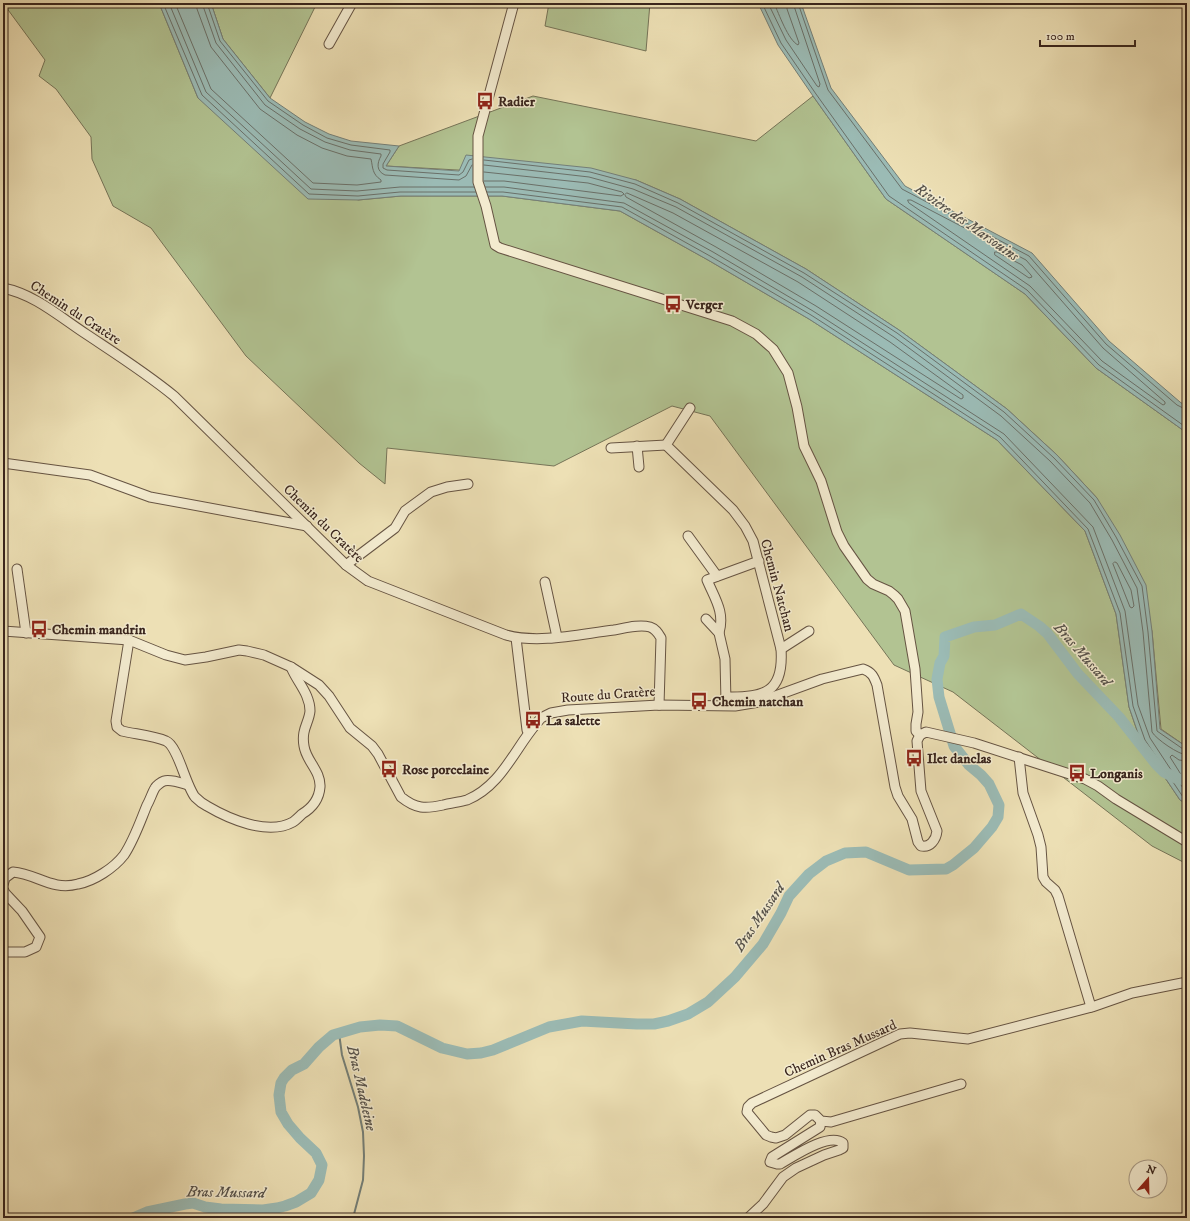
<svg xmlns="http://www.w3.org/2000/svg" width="1190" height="1221" font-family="'IM FELL DW Pica',serif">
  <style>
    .green { fill: #b2c392; stroke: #767458 }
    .water { fill: #9bbbb5; stroke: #747f78 }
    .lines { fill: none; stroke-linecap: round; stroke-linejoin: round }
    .shore { stroke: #6a7069; stroke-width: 1 }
    .stream { stroke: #747f78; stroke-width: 2 }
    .river { stroke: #9bbbb5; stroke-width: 11 }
    .minor-casing { stroke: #665443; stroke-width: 11 }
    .minor { stroke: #f3ebcf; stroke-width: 9 }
    .labels { text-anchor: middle; stroke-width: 3; stroke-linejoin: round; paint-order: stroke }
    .poi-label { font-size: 14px; font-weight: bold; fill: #39251d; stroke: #f3ebcf; text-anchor: start }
    .street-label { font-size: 14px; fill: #39251d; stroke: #f3ebcf }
    .water-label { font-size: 15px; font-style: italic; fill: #56524b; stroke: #f3ebcf }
  </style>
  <rect width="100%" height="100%" fill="#ede0b5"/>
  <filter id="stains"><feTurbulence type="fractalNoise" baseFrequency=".005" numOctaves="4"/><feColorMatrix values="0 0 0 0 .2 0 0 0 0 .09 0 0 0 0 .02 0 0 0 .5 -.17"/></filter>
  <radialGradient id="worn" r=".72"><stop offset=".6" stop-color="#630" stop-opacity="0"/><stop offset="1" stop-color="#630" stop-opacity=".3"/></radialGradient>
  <!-- green -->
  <g class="green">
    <polygon points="3,3 159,3 198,98 358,200 401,196 502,196 620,211 708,260 809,319 997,440 1085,531 1116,614 1129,707 1141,742 1180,800 1187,804 1187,864 1152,846 953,692 894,665 710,416 672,406 554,466 387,448 385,484 359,463 246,356 151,228 113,206 92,159 91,137 56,89 39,76 45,60"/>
    <polygon points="211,3 317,3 270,98 223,39"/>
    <polygon points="549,3 650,3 646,51 545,26"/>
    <polygon points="533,96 756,141 813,96 886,199 1025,294 1096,368 1187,433 1187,747 1161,729 1152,631 1097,498 1057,455 1007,409 899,330 806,269 680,199 636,180 386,166 399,146"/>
  </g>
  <!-- water -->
  <g class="water">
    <polygon points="159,3 211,3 223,39 270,98 305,122 329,134 351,141 399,146 386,166 459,171 466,155 591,168 636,180 680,199 806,269 899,330 1007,409 1057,455 1097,498 1120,535 1146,585 1152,631 1160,729 1187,747 1187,804 1180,800 1141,742 1129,707 1116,614 1085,531 997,440 809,319 708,260 620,211 502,196 401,196 358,200 308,199 198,98"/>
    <polygon points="758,3 801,3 831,88 905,186 1032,253 1109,341 1180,402 1187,407 1187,433 1096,368 1025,294 886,199 813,96 778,45"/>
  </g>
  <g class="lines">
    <!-- shore -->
    <g class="shore">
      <polyline points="163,3 202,95 309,194 358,196 400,192 476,192"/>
      <polyline points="169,3 206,92 311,189 357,191 400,187 474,187"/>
      <path d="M175 3 211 89 313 183 357 185 381 182V180C372 174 373 168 371 159L347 156 322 148 297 135 260 109 211 47 197 9 196 3"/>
      <path d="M202 3 216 43 265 105 300 129 325 142 350 150 381 154V156C377 163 376 171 385 175L459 180 466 176 472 165"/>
      <polyline points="207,3 220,41 268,101 303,125 327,138 351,145 390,150 390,152 383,164 383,168 387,170 459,175 463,172 469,160 472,159"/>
      <polyline points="762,3 781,43 816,94 889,196 1027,290 1099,365 1187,428"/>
      <polyline points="768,3 786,40 817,86 819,87 820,84 793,3"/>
      <path d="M774 3C779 14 788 40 798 45L799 43 787 9V3"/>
      <polyline points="798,3 828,90 902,189 1029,256 1106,344 1177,405 1187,410"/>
      <polyline points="484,160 590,172 635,184 678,203 804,273 897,333 1004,412 1054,458 1094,500 1116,537 1142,586 1148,632 1157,731 1183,749 1187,750"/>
      <path d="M484 165 589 177 633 189 676 207 802 277 894 337 1001 416 1050 461 1090 503 1112 540 1137 588 1143 632 1152 732C1156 739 1179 755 1187 755"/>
      <polyline points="484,172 588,183 622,192 624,194 621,196 504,181 484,181"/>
      <polyline points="485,187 504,187 624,203 713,252 813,311 1004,434 1093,527 1125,611 1138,705 1150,738 1187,794"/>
      <polyline points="487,192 503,192 622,207 710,256 811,315 1000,437 1088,529 1120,613 1133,706 1145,740 1183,797 1187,800"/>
      <polygon points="627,193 673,213 798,282 890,342 963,395 963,398 961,399 816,306 716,247 626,197 625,195"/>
      <polygon points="908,200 911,200 1026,260 1103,348 1165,402 1165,404 1163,405 1102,361 1030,286 909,203"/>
      <polygon points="995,252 997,252 1022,265 1031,275 1032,277 1029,278 995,255"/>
      <polygon points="1115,562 1117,563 1131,590 1134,606 1132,608 1130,607 1113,564"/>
      <polyline points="1187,761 1179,760 1172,755 1170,757 1187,784"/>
    </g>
    <!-- stream -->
    <polyline class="stream" points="339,1033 342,1055 358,1107 363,1132 364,1156 363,1180 353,1218"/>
    <!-- river -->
    <polyline class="river" points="133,1218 147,1212 185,1204 193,1203 205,1207 221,1209 263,1210 277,1208 285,1206 296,1202 311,1193 319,1180 322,1165 316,1153 300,1138 288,1124 281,1112 279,1095 281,1083 284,1078 292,1070 304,1064 319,1047 333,1035 360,1027 380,1025 397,1026 442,1048 467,1054 481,1053 493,1050 549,1027 582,1021 637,1024 654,1024 668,1021 688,1014 708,1002 735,977 763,944 781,913 789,896 809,874 826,861 845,853 866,852 909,870 946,869 953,865 974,848 992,827 998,817 999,805 989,784 981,775 969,765 954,746 939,697 937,679 940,663 944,656 945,637 974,627 995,625 1021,614 1039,626 1047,633 1078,674 1119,717 1156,764 1164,772 1176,778 1187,781"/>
    <!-- minor casing -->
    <g class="minor-casing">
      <g id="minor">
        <polyline points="514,3 478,136 478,182 486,206 495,245 500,248 732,321 756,334 773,349 788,373 797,407 804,446 821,481 837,532 844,546 867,579 873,584 889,591 894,595 898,599 905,611 915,669 918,712 916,724 916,731 920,735"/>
        <polyline points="329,44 352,3"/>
        <path d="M3 288C34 294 60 317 86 334 116 354 146 373 174 396L346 565 368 581 506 635C539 644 580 634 614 630 625 628 639 624 650 627 656 629 658 633 661 638L659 705"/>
        <path d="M690 408 666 445 733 510 745 526 753 541 781 649C784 692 765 698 726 697"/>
        <polyline points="637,446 639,467"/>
        <polyline points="611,448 666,445"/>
        <polyline points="3,463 90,475 150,497 307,526"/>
        <polyline points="688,536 717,576"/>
        <polyline points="346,565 395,528 405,511 431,492 447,487 468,484"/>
        <polyline points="17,569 26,633"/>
        <polyline points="545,582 557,637"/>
        <polyline points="706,619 719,633 725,659 726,702"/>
        <path d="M3 631 129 640 166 655 185 660 206 657 239 650 247 651 264 655 291 667 319 685 329 696 350 728 372 746 378 754 401 797C416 809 425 809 443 805 451 803 460 802 467 800 501 786 514 750 536 724L541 718 551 713 568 710 659 705 735 706 759 702 822 679 863 669C872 672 874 677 877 685L895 787 898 796 912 819 918 842 921 846C930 848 936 840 937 831L921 791 917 741 920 735"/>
        <path d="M719 633C725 612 715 599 707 580L759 561"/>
        <polyline points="516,638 527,730 529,732"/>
        <path d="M129 640 116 721 117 727 122 731C135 734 155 736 166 741 178 746 185 784 195 797 198 800 203 804 207 806 229 819 268 836 293 822 296 820 299 817 302 814 312 808 319 800 320 787 321 771 306 761 304 746 301 729 309 723 310 711 310 694 297 682 291 667"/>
        <polyline points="781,649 809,631"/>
        <polyline points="920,735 926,732 974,743 1085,779 1098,786 1116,799 1187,842"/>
        <polyline points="1019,757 1023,793 1038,835 1041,847 1043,877 1046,882 1055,890 1058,896 1091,1007"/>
        <path d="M3 885 5 878 13 872C37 874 52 891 78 884 94 881 114 868 124 855 134 840 140 822 147 805 150 800 152 793 155 788 156 786 161 782 164 781 171 779 181 783 188 785"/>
        <polyline points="3,889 5,893 22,911 40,937 36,947 25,952 3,952"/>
        <polyline points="961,1084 831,1122 821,1121 815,1115 810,1115 785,1135 776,1138 771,1137 766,1135 747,1112 748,1107 752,1103 900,1034 910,1033 968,1039 1092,1007 1132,993 1187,982"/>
        <path d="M748 1218 763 1204 783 1177 796 1168 824 1155 839 1150 843 1148V1143C829 1132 794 1156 780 1164H777L770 1162 772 1157 820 1127 821 1121"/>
      </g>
    </g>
    <!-- minor -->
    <use href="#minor" class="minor"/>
  </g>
  <!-- icons -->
  <defs>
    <g id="bus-bare" transform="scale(1.38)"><path d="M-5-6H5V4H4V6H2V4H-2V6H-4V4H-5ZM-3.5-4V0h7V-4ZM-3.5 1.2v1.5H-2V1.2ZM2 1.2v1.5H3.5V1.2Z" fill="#8f2418" stroke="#f3ebcf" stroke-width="2.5" paint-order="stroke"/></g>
  </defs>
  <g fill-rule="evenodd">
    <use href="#bus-bare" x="485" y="101"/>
    <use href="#bus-bare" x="673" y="304"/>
    <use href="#bus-bare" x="39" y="629"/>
    <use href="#bus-bare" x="699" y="701"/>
    <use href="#bus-bare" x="533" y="720"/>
    <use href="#bus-bare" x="914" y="758"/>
    <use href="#bus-bare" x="389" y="769"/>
    <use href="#bus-bare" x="1077" y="773"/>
  </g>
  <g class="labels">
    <!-- poi labels -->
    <g class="poi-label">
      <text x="498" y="106">Radier</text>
      <text x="686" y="309">Verger</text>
      <text x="52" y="634">Chemin mandrin</text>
      <text x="712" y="706">Chemin natchan</text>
      <text x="546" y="725">La salette</text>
      <text x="927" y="763">Ilet danclas</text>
      <text x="402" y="774">Rose porcelaine</text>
      <text x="1090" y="778">Longanis</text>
    </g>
    <!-- street labels -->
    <g class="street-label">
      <text transform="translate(76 312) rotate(33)" y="5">Chemin du Cratère</text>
      <text transform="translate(324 523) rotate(44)" y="5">Chemin du Cratère</text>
      <text transform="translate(778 585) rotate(75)" y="5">Chemin Natchan</text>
      <text transform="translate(608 694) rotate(-4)" y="5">Route du Cratère</text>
      <text transform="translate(840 1048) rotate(-24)" y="5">Chemin Bras Mussard</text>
    </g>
    <!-- water labels -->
    <g class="water-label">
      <text transform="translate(967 222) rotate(35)" y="5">Rivière des Marsouins</text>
      <text transform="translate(1083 654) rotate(49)" y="5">Bras Mussard</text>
      <text transform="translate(759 917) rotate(-56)" y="5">Bras Mussard</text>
      <text transform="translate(362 1088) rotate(77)" y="5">Bras Madeleine</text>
      <text transform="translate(226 1192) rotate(1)" y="5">Bras Mussard</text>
    </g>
  </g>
  <!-- margin -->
  <rect width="1190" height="1221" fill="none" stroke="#ede0b5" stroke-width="16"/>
  <rect x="4" y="4" width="1182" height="1213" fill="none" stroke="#39251d" stroke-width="2"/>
  <rect x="8" y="8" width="1174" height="1205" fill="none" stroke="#39251d"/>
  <!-- north arrow -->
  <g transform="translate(1148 1179) rotate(20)"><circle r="19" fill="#f3ebcf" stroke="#a99c88"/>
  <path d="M0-3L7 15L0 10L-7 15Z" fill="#8f2418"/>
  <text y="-6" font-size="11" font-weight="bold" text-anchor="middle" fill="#39251d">N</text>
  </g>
  <!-- scale -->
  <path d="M1040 40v6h95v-6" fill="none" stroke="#39251d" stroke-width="2"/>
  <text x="1046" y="40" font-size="12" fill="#39251d" stroke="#f3ebcf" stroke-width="3" paint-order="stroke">100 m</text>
  <rect width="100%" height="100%" filter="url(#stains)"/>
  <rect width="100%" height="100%" fill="url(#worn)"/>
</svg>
